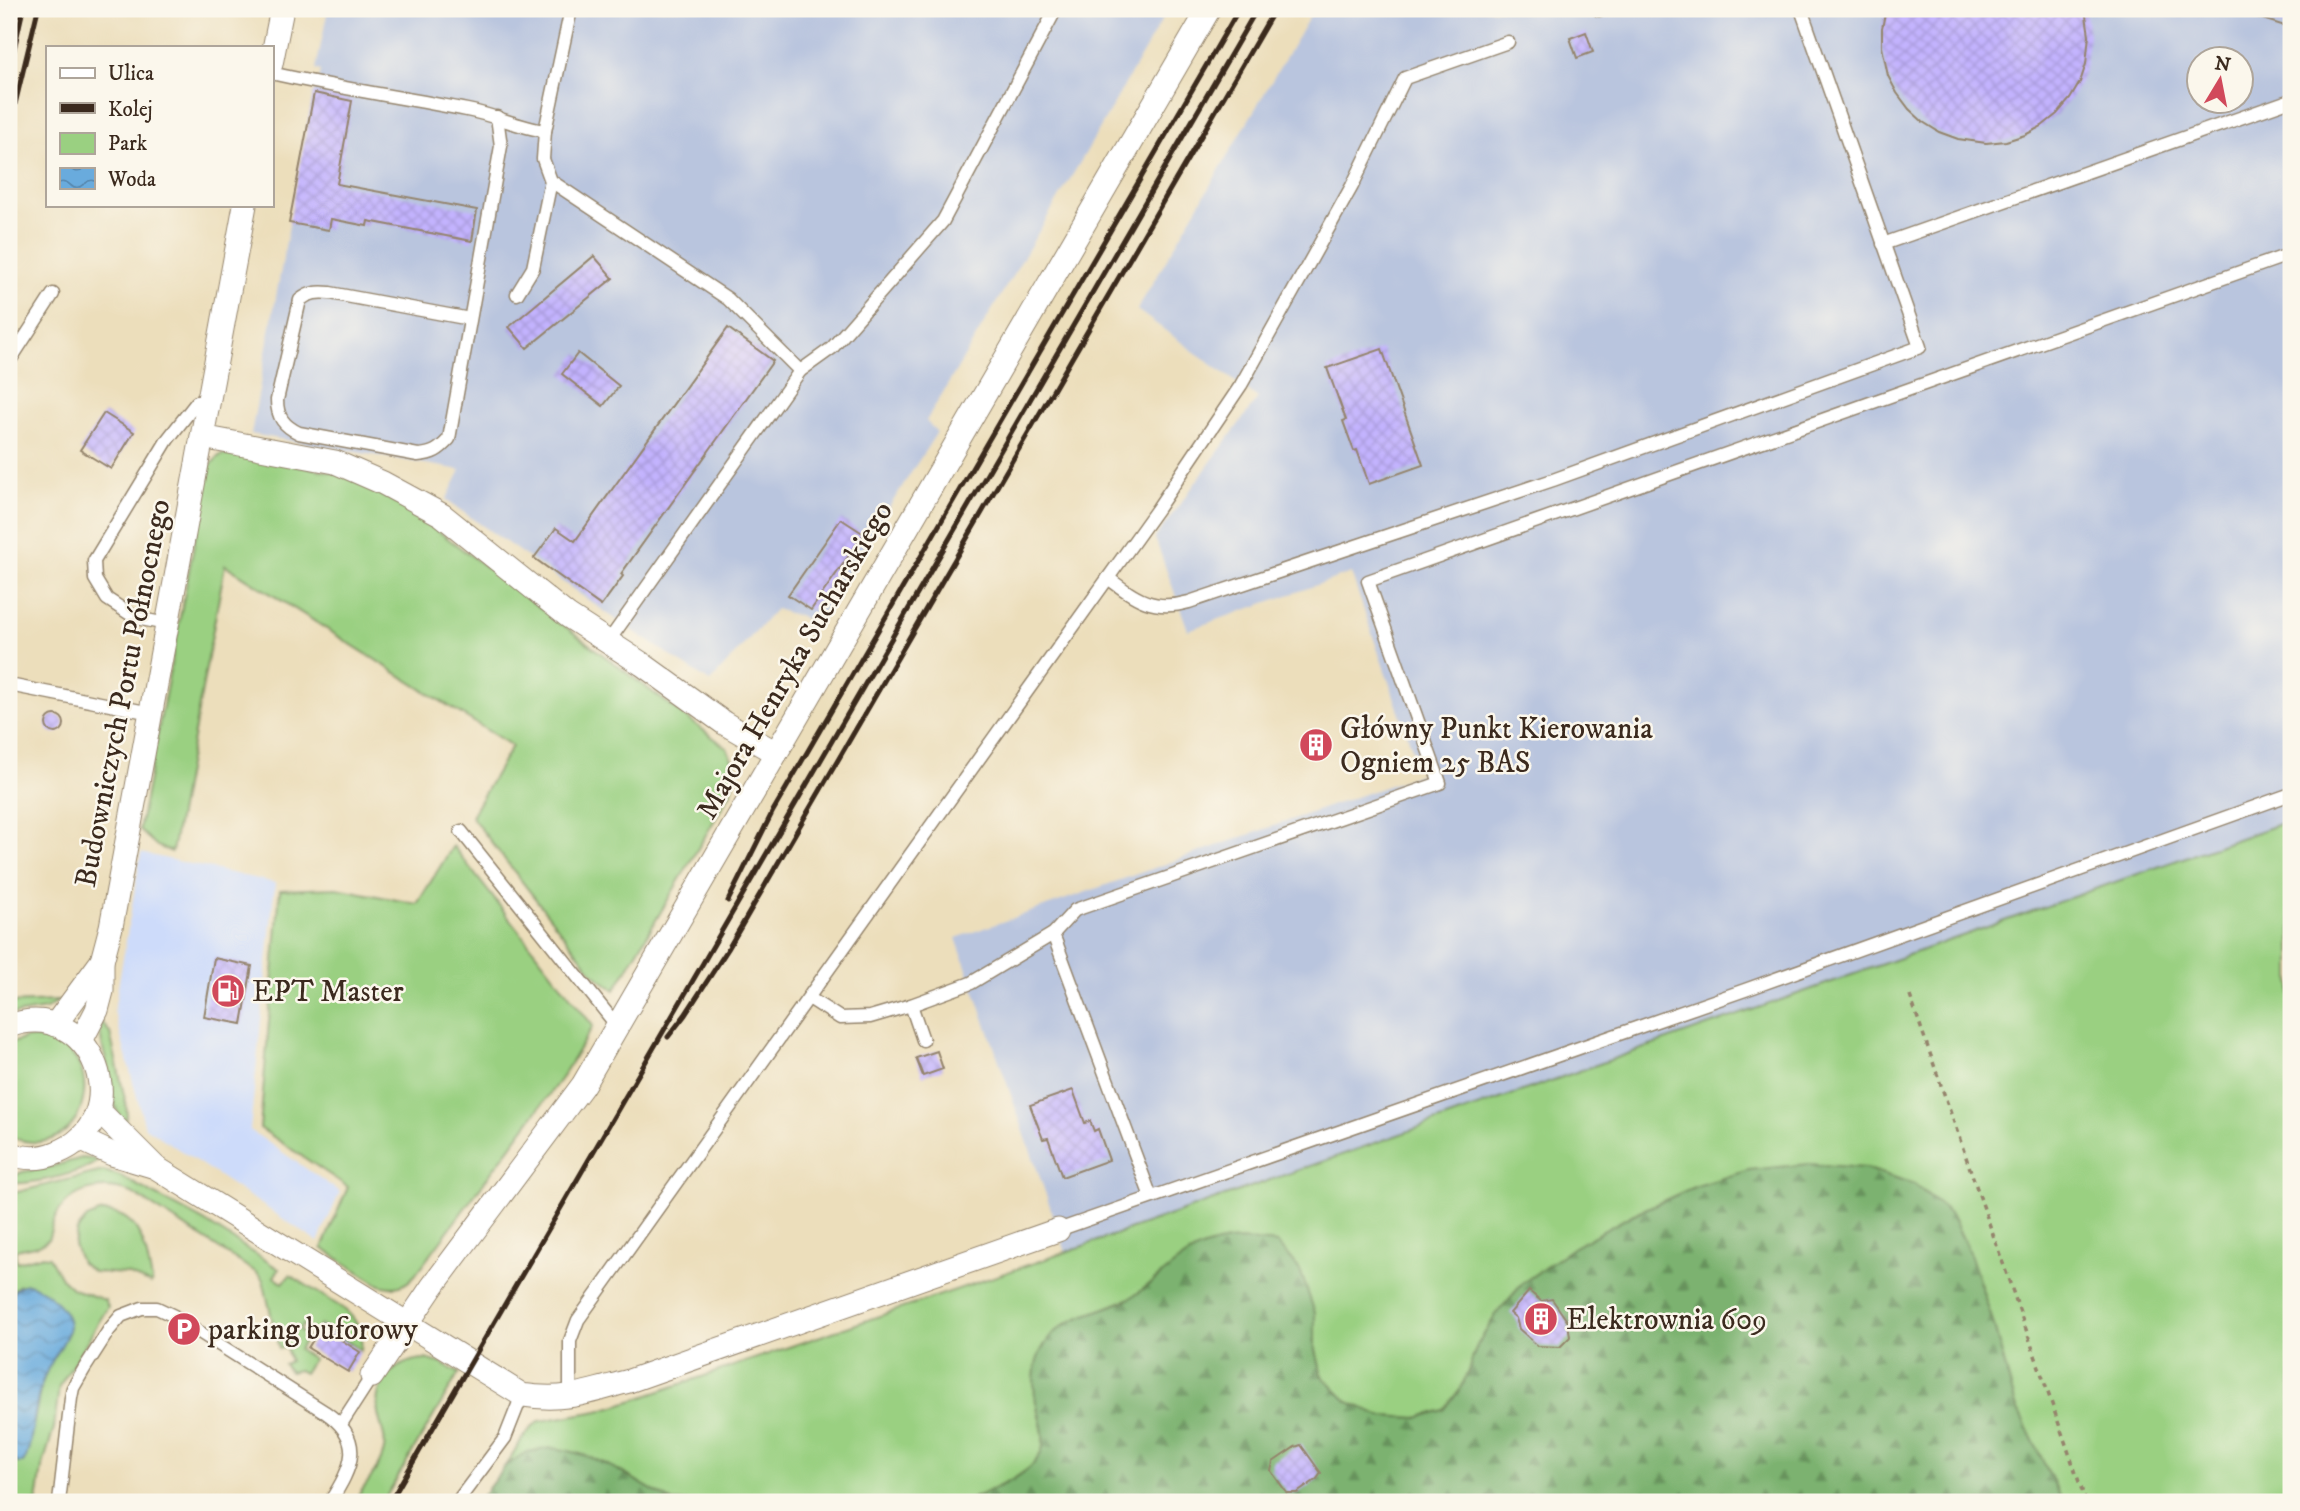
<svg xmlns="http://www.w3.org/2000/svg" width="2300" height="1511" font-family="'IM FELL DW Pica',serif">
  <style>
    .built { fill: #cddbfa }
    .industrial { fill: #b9c5de; fill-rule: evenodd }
    .green { fill: #9ad081; stroke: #6a7d50; stroke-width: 2 }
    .forest { fill: url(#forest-firs); stroke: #5b6e46; stroke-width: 2 }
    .water { fill: url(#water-waves); stroke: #526a7e; stroke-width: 2 }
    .building { fill: url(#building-cross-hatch) }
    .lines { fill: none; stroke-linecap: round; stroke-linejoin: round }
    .lane-casing { stroke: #94846c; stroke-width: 15 }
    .street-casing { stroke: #94846c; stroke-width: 25 }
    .path { stroke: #94846c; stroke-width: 3.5; stroke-dasharray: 5 5; stroke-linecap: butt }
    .lane { stroke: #fff; stroke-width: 12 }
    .street { stroke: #fff; stroke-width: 23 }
    .rail { stroke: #3b2a1e; stroke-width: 5 }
    .labels { text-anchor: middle; stroke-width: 5; stroke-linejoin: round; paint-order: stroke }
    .street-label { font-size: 30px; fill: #3b2a1e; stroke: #fbf7ec }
    .poi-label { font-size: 30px; fill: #3b2a1e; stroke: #fbf7ec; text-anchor: start }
  </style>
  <defs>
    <pattern id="forest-firs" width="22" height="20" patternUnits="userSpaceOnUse" patternTransform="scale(1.75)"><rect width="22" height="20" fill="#7bb26f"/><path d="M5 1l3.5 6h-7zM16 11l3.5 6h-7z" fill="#66915b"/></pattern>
    <pattern id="water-waves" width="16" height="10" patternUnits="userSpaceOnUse" patternTransform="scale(1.75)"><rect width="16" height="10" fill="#69abdd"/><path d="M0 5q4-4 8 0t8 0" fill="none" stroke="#588bb3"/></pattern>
    <pattern id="building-cross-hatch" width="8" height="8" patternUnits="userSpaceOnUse" patternTransform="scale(1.75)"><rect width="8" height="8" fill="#c3b3fe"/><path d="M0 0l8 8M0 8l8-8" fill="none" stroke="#a89ad9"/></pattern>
  </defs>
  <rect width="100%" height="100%" fill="#fbf7ec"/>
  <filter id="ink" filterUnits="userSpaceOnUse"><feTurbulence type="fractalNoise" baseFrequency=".0143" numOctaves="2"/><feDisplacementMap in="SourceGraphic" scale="14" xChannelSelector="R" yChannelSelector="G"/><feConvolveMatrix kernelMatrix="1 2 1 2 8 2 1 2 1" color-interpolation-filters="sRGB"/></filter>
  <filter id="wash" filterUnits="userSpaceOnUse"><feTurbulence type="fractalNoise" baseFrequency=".00686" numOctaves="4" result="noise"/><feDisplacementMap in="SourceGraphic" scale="28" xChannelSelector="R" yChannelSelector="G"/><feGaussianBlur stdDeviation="1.57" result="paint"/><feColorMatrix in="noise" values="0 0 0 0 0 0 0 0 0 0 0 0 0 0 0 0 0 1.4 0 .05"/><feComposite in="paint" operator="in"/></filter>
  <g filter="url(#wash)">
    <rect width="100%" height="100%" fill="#ecdebb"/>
    <!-- built -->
    <polygon class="built" points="141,853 275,883 250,1130 340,1192 318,1242 145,1127 114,1011"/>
    <!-- industrial -->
    <g class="industrial">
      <polygon points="328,9 1168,9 1085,154 926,421 937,432 816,622 776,609 710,682 608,614 446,500 461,470 251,434 313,94 318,84 321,71 316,69"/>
      <path d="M1314 9H2291V820L1066 1252 956 938 1421 774 1351 573 1188 630 1155 538 1258 398 1137 310ZM2198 60H2240V102H2198Z"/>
    </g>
    <!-- green -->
    <g class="green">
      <polygon points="231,453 343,474 406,507 727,748 736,768 731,792 615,990 594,974 471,816 512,746 225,565 172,852 157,846 139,830 209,467 219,456"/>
      <path d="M2291 820V1502H2063L2016 1406 1992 1319 1970 1254 1951 1214 1914 1184 1865 1168 1749 1170 1694 1187 1632 1215 1524 1282 1497 1313 1477 1346 1463 1385 1444 1410 1417 1418 1381 1416 1348 1402 1322 1376 1315 1346V1313L1202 1248 1166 1271 1133 1297 1065 1324 1037 1407 1043 1432V1449L1032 1466 1012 1480 965 1502H673L649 1489 527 1452 505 1466C516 1451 524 1431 540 1421L598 1411 637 1399 1066 1252Z"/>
      <path d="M453 846 593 1026 562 1077 416 1274C406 1286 396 1290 380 1285L322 1248 348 1187 260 1128 280 890 337 888 417 904Z"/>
      <polygon points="59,1001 46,1009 9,1015 9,1003"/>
      <path d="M101 1021 110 1033 126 1104 127 1114 124 1123C112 1107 113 1094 110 1076 106 1056 98 1042 101 1021Z"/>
      <path d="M26 1038C119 1035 91 1172 9 1136V1044Z"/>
      <path d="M82 1158 99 1160C82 1174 30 1185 9 1183L14 1176 22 1172 50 1167Z"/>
      <path d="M103 1171 118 1175 204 1221 279 1269 274 1277 283 1283 290 1275 344 1309C358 1320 363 1333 361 1350L320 1325 315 1333 302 1325 299 1330 307 1336 299 1350 313 1359 304 1373 298 1370 290 1372 284 1364 290 1361 286 1347 279 1349 263 1280 257 1273 132 1193C104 1183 74 1187 57 1214 52 1222 51 1231 48 1240L39 1245 15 1250 17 1262 40 1256 49 1257 61 1278 73 1289 105 1300 108 1307 59 1387 54 1428 42 1468 37 1502H9V1456L11 1460 28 1451 41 1386 49 1365 68 1333 20 1285 14 1289 9 1309V1194Z"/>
      <path d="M102 1212C142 1212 145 1249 152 1280L151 1284 127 1274 94 1272 81 1263 74 1245 77 1230 87 1218Z"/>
      <path d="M425 1359 440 1363 459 1373 383 1502H354C364 1486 380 1469 384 1450 387 1437 380 1426 378 1413 373 1382 395 1361 425 1359Z"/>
    </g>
    <!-- forest -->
    <g class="forest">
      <path d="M1809 1164 1865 1168 1914 1184 1951 1214 1970 1254 1992 1319 2016 1406 2063 1502H965C988 1491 1033 1476 1042 1450 1046 1438 1041 1424 1039 1413 1034 1398 1032 1377 1037 1361 1041 1347 1053 1331 1066 1324 1087 1311 1114 1309 1135 1295 1158 1280 1178 1257 1204 1247 1231 1237 1250 1240 1277 1243L1300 1270 1315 1313V1346L1322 1376 1348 1402 1381 1416 1417 1418 1444 1410 1463 1385 1477 1346 1497 1313 1524 1282 1574 1247 1632 1215 1694 1187 1749 1170Z"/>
      <path d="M552 1448C602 1454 630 1479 673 1502H478L505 1466 527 1452Z"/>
    </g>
    <!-- water -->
    <path class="water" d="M28 1284C43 1287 67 1308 69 1324 70 1337 51 1360 46 1373 34 1399 35 1430 26 1458L23 1463H17L9 1456V1309C11 1296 13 1285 28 1284Z"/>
    <g id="blocks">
      <!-- building -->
      <g class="building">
        <polygon points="1886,9 2085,9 2089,35 2086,64 2080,82 2070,99 2057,114 2042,126 2025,135 2006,141 1986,143 1958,139 1939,132 1923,122 1909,109 1897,93 1888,76 1882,47 1882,28"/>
        <polygon points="2237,9 2291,9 2291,28 2237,11"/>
        <polygon points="1586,32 1593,52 1577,58 1570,38"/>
        <polygon points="314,93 352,101 337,184 477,210 472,241 368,221 367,226 331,219 329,230 289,223"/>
        <polygon points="594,256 613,278 527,348 509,327"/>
        <polygon points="728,328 773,361 621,574 623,576 601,606 534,558 556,528 575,541"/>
        <polygon points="1382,349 1423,465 1369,484 1357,450 1354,451 1343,421 1346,420 1327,368"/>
        <polygon points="578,353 619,386 603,406 562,374"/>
        <polygon points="104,413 134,432 111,469 80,450"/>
        <polygon points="841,519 864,534 811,610 788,595"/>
        <circle cx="55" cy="724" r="9"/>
        <polygon points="214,958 252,966 242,1024 204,1017"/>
        <polygon points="937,1051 943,1069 923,1076 916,1058"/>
        <polygon points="1073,1090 1085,1123 1090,1121 1094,1131 1098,1129 1109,1160 1062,1177 1048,1138 1043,1139 1030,1105"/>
        <polygon points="1529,1291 1541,1301 1552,1299 1568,1322 1570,1337 1560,1347 1538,1346 1519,1329 1516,1318 1510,1313"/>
        <polygon points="321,1327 360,1352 348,1372 308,1348"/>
        <polygon points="1301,1445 1321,1473 1317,1479 1297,1493 1287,1493 1271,1471 1273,1462 1295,1447"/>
      </g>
    </g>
  </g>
  <g filter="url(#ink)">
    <use href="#blocks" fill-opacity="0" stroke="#94846c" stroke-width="2"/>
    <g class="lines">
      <!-- lane casing -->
      <g class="lane-casing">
        <g id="lane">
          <polyline points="571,9 545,131 543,159 551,181 728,299 800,371 608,642"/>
          <polyline points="1599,9 1599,10"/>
          <path d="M271 73C336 88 402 97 467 110 494 115 518 127 545 131"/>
          <polyline points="1883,244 2291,100"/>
          <polyline points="517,294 533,268 551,181"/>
          <path d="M470 319 330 293C318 292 310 292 300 300L277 400C277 417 284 426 299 433L418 455C433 454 439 450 449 439L501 146 497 117"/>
          <polyline points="9,362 53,294"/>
          <polyline points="800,371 832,348 943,221 1056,9"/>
          <path d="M1108 578C1136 599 1153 612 1189 602L1553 480 1920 347 1801 9"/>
          <polyline points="167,624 136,618 107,599 95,579 94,561 168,439 197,402 208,403"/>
          <polyline points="9,685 151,713"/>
          <polyline points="461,831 617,1026"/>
          <polyline points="1053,934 1151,1197"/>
          <polyline points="809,998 840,1018 870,1017 911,1005 971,983 1053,934 1075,910 1440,783 1368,581 2291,254"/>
          <polyline points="911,1005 923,1040"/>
          <polyline points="1058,1230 1745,990 2291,794"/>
          <polyline points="570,1397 570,1341 578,1320 1158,508 1241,385 1352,186 1405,78 1508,42"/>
          <polyline points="341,1424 372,1376"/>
          <path d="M59 1502 71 1398 73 1388 84 1369 109 1330 121 1316 142 1308H157L174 1316 325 1412C366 1440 352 1467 330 1502"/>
          <polyline points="457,1502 505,1438 522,1395"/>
        </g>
      </g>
      <!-- street casing -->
      <g class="street-casing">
        <g id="street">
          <polyline points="271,64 282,9"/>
          <polyline points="202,437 335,462 383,483 442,515 568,616 642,664 724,723 776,753"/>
          <polyline points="55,1025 102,961"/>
          <path d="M9 1026C93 995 140 1120 56 1153 41 1159 24 1159 9 1153"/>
          <polyline points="81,1041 97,1010 102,991 102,961 111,927 245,205"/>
          <path d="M98 1110 155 1167 522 1395C565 1402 588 1392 629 1381L1058 1230"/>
          <polyline points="80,1139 112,1154 152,1166"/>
          <polyline points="372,1376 432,1287 583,1085 1209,9"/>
        </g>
      </g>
      <!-- path -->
      <polyline class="path" points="1910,996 2086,1502"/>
      <!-- lane -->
      <use href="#lane" class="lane"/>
      <!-- street -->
      <use href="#street" class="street"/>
      <!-- rail -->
      <g class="rail">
        <polyline points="9,72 23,9"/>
        <polyline points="9,129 38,9"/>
        <polyline points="728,901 773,811 1239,9"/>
        <polyline points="668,1037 685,1015 728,949 1275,9"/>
        <polyline points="390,1502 1257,9"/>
      </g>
    </g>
  </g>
  <!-- icons -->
  <defs>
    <g id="building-disc" transform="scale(1.75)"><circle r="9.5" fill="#d1495b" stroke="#fbf7ec"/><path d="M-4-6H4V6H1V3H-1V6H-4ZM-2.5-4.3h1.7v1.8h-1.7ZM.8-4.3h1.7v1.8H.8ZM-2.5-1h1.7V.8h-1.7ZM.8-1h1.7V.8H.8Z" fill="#fff"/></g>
    <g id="fuel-disc" transform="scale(1.75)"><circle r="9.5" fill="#d1495b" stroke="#fbf7ec"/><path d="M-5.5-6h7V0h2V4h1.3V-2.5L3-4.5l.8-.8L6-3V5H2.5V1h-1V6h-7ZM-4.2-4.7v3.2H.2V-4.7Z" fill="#fff"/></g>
    <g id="parking-disc" transform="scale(1.75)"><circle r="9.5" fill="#d1495b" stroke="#fbf7ec"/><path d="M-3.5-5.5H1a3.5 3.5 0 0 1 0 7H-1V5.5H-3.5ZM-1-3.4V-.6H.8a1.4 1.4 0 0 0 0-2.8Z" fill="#fff"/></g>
  </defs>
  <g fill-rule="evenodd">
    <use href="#building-disc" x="1316" y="745"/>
    <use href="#fuel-disc" x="228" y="991"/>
    <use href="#building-disc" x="1541" y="1319"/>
    <use href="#parking-disc" x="184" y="1329"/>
  </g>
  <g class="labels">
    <!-- street labels -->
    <g class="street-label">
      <text transform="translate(794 660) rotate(-60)" y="10">Majora Henryka Sucharskiego</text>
      <text transform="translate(122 693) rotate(-79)" y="10">Budowniczych Portu Północnego</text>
    </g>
    <!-- poi labels -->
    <g class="poi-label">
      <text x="1340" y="738">Główny Punkt Kierowania<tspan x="1340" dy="34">Ogniem 25 BAS</tspan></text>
      <text x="252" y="1001">EPT Master</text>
      <text x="1566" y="1329">Elektrownia 609</text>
      <text x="208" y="1339">parking buforowy</text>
    </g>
  </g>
  <!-- margin -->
  <rect width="2300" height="1511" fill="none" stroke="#fbf7ec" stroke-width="35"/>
  <!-- legend -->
  <rect x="46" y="46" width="228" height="161" fill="#fbf7ec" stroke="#aea59a" stroke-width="2"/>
  <rect x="60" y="68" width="35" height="10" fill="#ffffff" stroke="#aea59a" stroke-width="2"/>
  <text x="108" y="80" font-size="21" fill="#3b2a1e">Ulica</text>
  <rect x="60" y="103" width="35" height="10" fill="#3b2a1e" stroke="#aea59a" stroke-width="2"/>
  <text x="108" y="116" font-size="21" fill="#3b2a1e">Kolej</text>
  <rect x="60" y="133" width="35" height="21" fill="#9ad081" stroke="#aea59a" stroke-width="2"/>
  <text x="108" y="150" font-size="21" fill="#3b2a1e">Park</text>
  <rect x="60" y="168" width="35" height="21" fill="url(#water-waves)" stroke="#aea59a" stroke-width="2"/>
  <text x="108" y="186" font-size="21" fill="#3b2a1e">Woda</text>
  <!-- north arrow -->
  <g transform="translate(2220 80) rotate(10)"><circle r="33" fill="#fbf7ec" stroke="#aea59a" stroke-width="2"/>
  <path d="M0-5L12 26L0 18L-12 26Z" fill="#d1495b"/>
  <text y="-10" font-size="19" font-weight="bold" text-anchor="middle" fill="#3b2a1e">N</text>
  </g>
</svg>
